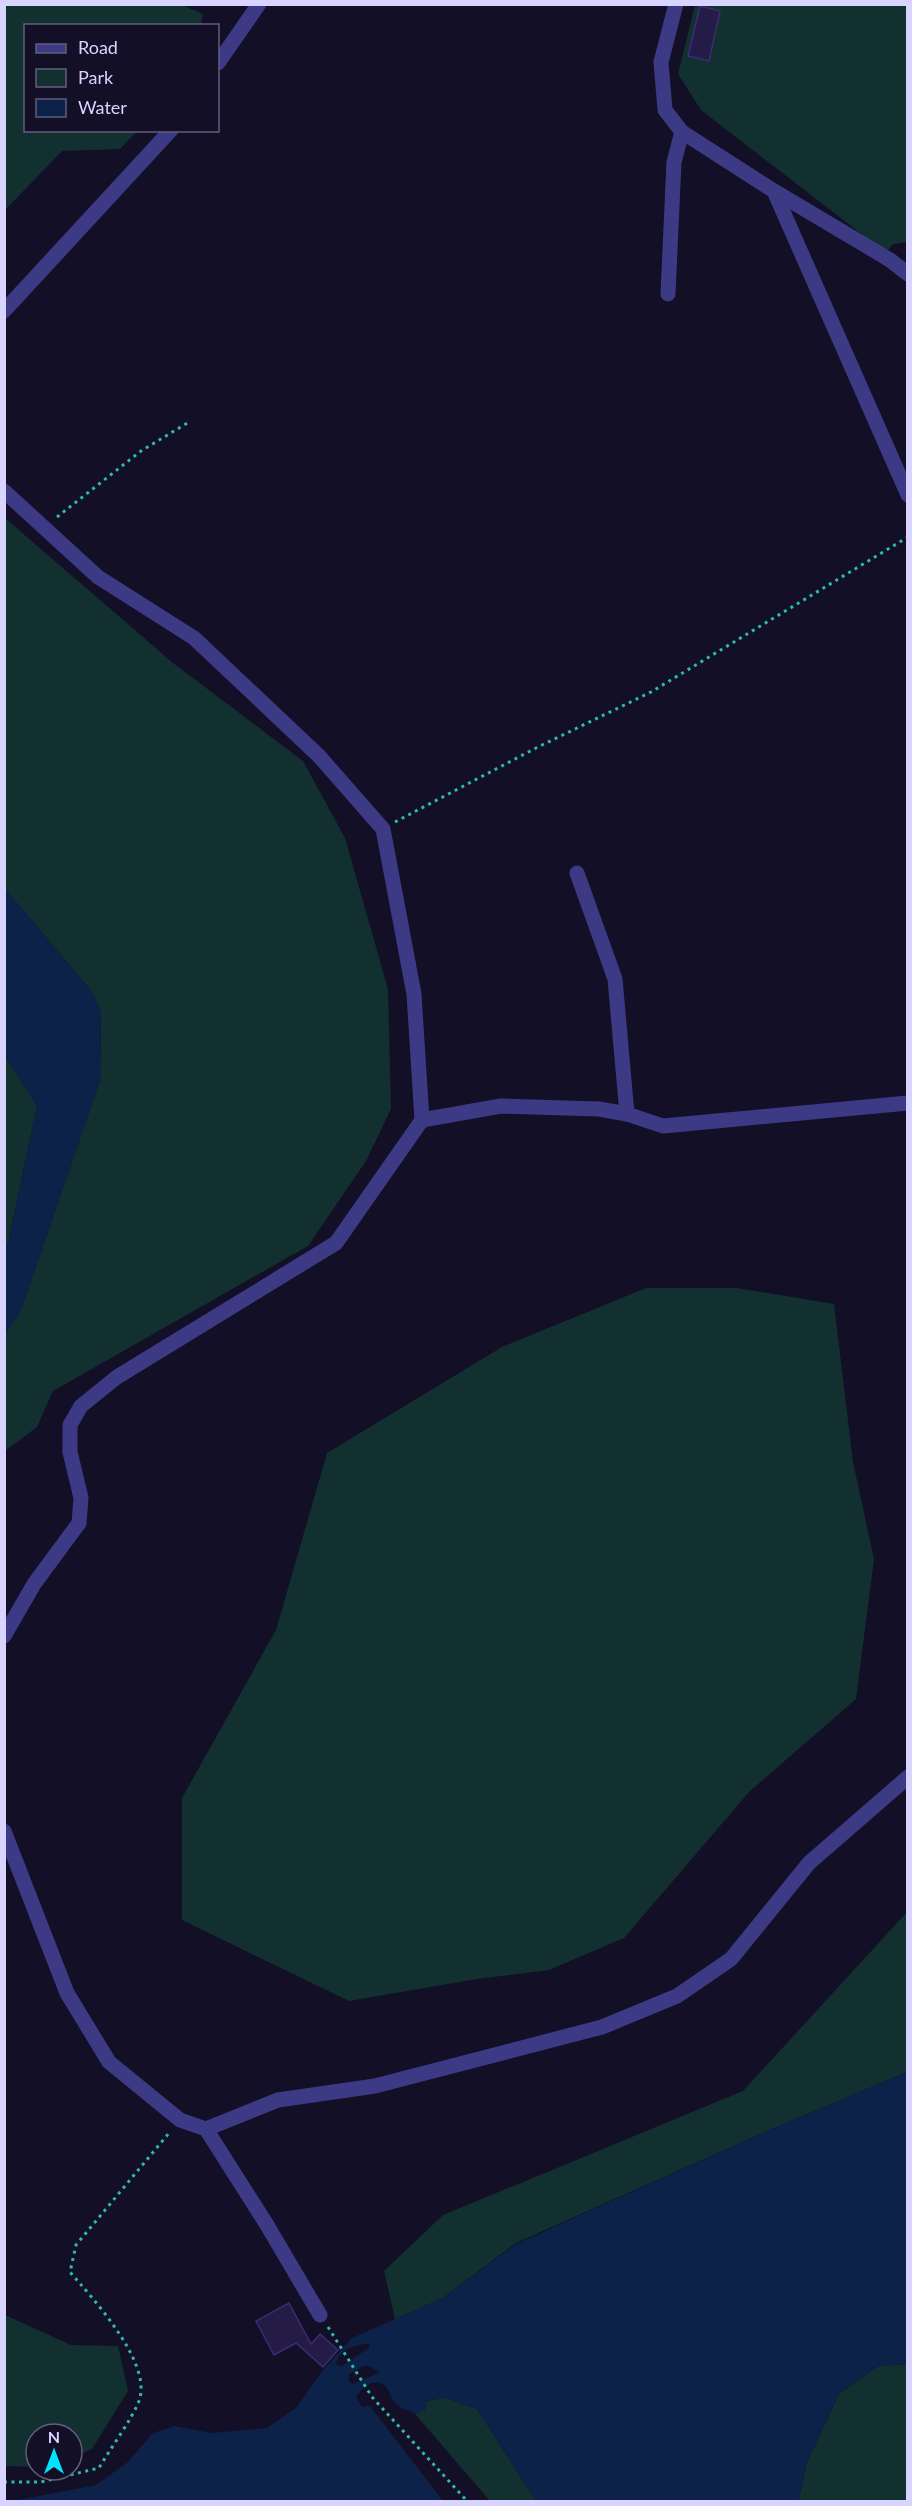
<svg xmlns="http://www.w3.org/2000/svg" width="912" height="2506" font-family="Lato,sans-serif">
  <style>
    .green { fill: #12302f }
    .water { fill: #0c2248; fill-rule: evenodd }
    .building { fill: #241b47; stroke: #3b2d73; stroke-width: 1.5 }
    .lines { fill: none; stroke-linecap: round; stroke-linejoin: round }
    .path { stroke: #2fb8b0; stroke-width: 3; stroke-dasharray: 3 4.5; stroke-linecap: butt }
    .minor { stroke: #3d3a85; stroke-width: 15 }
  </style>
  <rect width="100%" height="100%" fill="#130f26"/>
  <!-- green -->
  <g class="green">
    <polygon points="182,5 203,14 201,25 26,26 26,130 137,131 120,149 62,151 5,210 5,5"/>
    <polygon points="695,5 907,5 907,242 893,244 886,253 701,110 678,74"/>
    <polygon points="5,518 173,663 303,761 345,838 388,989 391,1109 366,1161 308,1246 53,1391 37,1427 5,1451 4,1333 20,1313 100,1080 101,1014 93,993 5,889"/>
    <polygon points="5,1056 37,1106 5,1258"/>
    <polygon points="646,1288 737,1288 834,1304 853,1462 874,1559 856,1699 749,1792 624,1938 549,1970 477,1979 349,2001 182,1920 182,1798 276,1630 327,1453 502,1347"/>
    <polygon points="907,1912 907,2072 765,2132 516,2243 443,2298 395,2319 384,2271 443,2215 743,2091"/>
    <polygon points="5,2315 71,2345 118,2346 128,2391 92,2449 72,2458 72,2434 36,2434 36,2467 5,2466"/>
    <polygon points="907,2364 907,2501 798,2502 807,2462 839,2394 878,2366"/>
    <polygon points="443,2397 477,2409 536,2501 490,2501 415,2414 425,2410 426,2402"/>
  </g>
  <!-- water -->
  <g class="water">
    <polygon points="5,889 93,993 101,1014 100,1080 20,1313 5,1333 5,1258 37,1106 5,1056"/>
    <path d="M907 2072V2364L878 2366 839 2394 807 2462 798 2501H536L477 2409 443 2397 426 2402 425 2410 415 2414C409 2411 398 2407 394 2402 390 2397 389 2389 384 2385 374 2377 361 2388 356 2397L362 2407 370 2406 443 2501H13L96 2485 128 2462 153 2433 175 2426 211 2433 267 2428 297 2407 319 2375 352 2338 443 2298 516 2244 765 2132ZM368 2344 370 2347 342 2366 336 2365C339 2348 354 2345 368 2344ZM366 2365 380 2372 353 2384 349 2382V2374Z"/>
  </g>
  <!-- building -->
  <g class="building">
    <polygon points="700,6 720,11 709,61 688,56"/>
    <polygon points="289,2303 311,2344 320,2334 338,2350 323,2367 296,2343 274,2355 256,2321"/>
  </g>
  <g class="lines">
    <!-- path -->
    <g class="path">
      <polyline points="57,517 141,451 189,422"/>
      <polyline points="395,822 536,748 651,692 908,537"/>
      <polyline points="328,2327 372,2397 468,2502"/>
      <path d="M4 2482H41L99 2468C110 2449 132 2419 139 2401 153 2363 93 2299 70 2272L76 2245 169 2133"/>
    </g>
    <!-- minor -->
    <g class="minor">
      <polyline points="676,4 661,62 665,110 682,132 774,191 908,495"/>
      <polyline points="218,63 259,4"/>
      <polyline points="774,191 890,260 908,274"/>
      <polyline points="668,294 674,162 682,132"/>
      <polyline points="4,311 171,130"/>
      <polyline points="4,491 98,577 194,638 319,756 383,829 414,994 422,1120 336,1243 117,1377 81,1406 70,1425 70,1452 81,1498 79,1523 34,1584 4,1636"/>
      <polyline points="577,873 615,979 627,1114"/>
      <polyline points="422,1120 501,1106 599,1109 627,1114 663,1126 908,1103"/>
      <polyline points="4,1831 67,1993 109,2062 180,2120 206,2129 267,2225 320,2315"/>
      <polyline points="206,2129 278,2100 375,2086 602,2027 677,1996 731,1959 809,1863 908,1777"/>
    </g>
  </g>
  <!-- border -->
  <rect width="912" height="2506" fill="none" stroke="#d9d4ff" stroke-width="12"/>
  <!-- legend -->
  <rect x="24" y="24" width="195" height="108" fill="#130f26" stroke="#625e7d" stroke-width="1.5"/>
  <rect x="36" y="44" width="30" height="9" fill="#3d3a85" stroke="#625e7d" stroke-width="1.5"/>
  <text x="78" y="54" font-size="18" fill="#d9d4ff">Road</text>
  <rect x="36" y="69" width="30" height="18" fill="#12302f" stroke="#625e7d" stroke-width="1.5"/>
  <text x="78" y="84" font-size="18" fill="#d9d4ff">Park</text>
  <rect x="36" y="99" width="30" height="18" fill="#0c2248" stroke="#625e7d" stroke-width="1.5"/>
  <text x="78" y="114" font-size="18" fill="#d9d4ff">Water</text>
  <!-- north arrow -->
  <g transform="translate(54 2452)"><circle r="28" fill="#130f26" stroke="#625e7d" stroke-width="1.5"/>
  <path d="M0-4.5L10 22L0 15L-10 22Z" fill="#00e5ff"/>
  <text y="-9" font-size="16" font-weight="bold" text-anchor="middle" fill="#d9d4ff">N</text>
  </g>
</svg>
